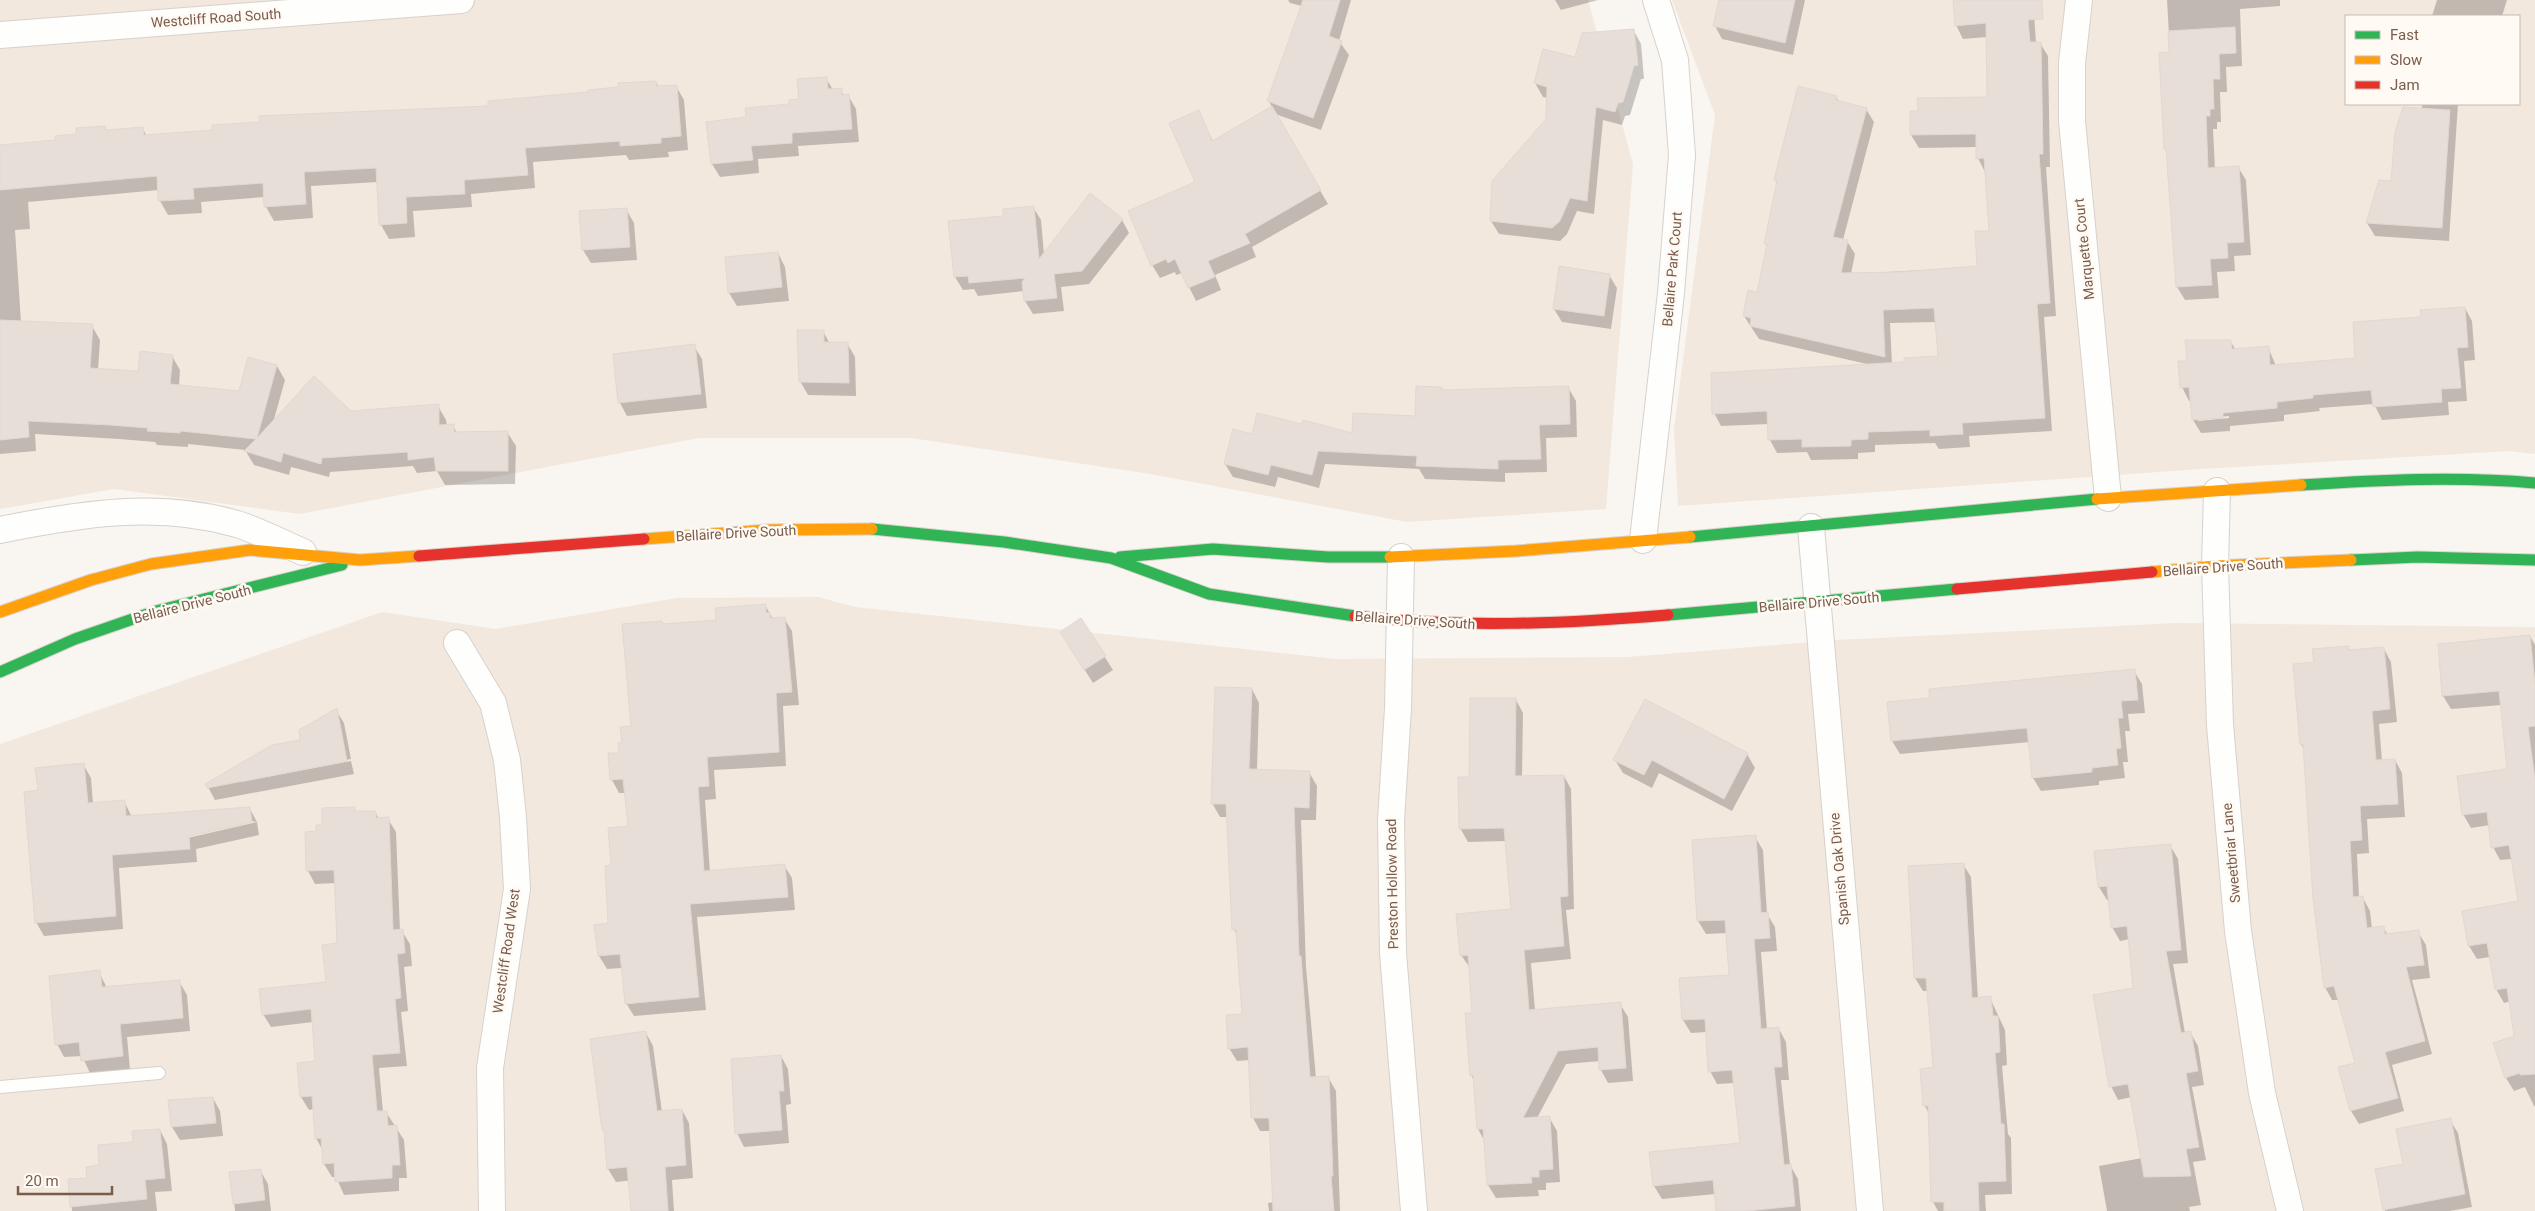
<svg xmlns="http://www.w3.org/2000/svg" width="2535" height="1211" font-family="Roboto,sans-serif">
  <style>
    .residential { fill: #f2e8de; fill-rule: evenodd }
    .shadow { fill: #0003; fill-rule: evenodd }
    .building { fill: #e6ded7; stroke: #e2d8d2 }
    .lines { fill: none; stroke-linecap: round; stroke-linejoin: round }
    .lane-casing { stroke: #d7d1cb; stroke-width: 14 }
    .street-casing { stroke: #d7d1cb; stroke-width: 28 }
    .fast-casing { stroke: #d9d2cb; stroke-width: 13 }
    .slow-casing { stroke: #d9d2cb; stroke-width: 13 }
    .jam-casing { stroke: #d9d2cb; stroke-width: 13 }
    .lane { stroke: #fefefd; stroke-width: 12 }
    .street { stroke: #fefefd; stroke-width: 26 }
    .fast { stroke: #30b455; stroke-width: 11 }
    .slow { stroke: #ff9f0a; stroke-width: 11 }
    .jam { stroke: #e5322d; stroke-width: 11 }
    .labels { text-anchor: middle; stroke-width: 5; stroke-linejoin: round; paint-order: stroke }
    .street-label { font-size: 14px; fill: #7a5c4d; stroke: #fffaf3 }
  </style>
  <rect width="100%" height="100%" fill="#f9f5f0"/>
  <!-- residential -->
  <g class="residential">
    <polygon points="0,0 1588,0 1633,164 1606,509 1407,522 1150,474 911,438 699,438 300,514 114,489 0,509"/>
    <path d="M1672 0H2535V454L2510 451 2200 469 1678 506 1674 429 1715 115ZM2346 16H2519V104H2346Z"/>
    <polygon points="818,597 855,607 1336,659 1628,657 1837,640 2177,623 2535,627 2535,1211 0,1211 0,744 382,612 496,629 677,598"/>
  </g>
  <!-- shadow -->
  <g class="shadow">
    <polygon points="1288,0 1351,0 1339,41 1349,55 1321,130 1275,114 1328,204 1252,247 1256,257 1215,275 1221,290 1196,301 1182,273 1176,275 1175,272 1160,278 1152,265 1196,183 1198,112 1213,141 1272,107 1268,100 1302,6 1290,3"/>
    <polygon points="1555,0 1598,0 1561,10"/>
    <polygon points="1720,0 1805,0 1793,55 1722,39 1715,26"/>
    <path d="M1954 0H2033L2036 43H2040L2048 56 2050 167H2046L2056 316 2044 317 2052 431 1969 436 1970 447 1939 449 1935 443 1875 445V452L1858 453V459L1811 460 1807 452 1777 453 1770 440 1769 424 1721 426 1714 413 1871 365 1759 339 1744 316 1758 294 1768 248 1765 243 1778 184 1775 180 1836 97 1839 102 1866 109 1874 122 1843 240 1847 241 1855 254 1851 274 1978 267 1990 232 1985 172 1978 158 1977 147 1919 148 1911 135 1988 99 1987 37 1963 39 1956 25ZM1937 322 1939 357 1892 364 1890 323Z"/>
    <polygon points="2167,0 2280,0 2280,6 2240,9 2242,66 2226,67 2227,92 2220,92 2221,122 2217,122 2217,129 2213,129 2215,169 2238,167 2246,180 2251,255 2234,256 2235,271 2217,272 2219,298 2185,300 2177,287 2168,154 2165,149 2160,54 2170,53"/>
    <polygon points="2437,0 2507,0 2502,16 2432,16"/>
    <polygon points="1634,31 1641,44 1644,79 1641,79 1630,115 1625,116 1622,125 1603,120 1594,214 1577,211 1567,234 1560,241 1499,234 1491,221 1548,119 1548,98 1543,97 1535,83 1576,59"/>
    <polygon points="826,78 833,90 841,90 844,96 848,95 856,109 859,142 798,146 799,156 758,159 759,173 720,177 712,164 748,119 790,105 800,100"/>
    <polygon points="656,82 659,87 676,86 684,100 688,150 668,152 669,157 629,160 626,155 533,162 535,188 471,194 472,207 413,211 415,237 389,239 381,225 378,182 311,186 313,218 274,221 266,207 265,197 201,202 202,213 168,215 160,201 159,190 28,202 30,229 15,230 21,322 92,326 100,340 98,370 139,372 172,356 180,370 179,386 239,392 277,366 285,380 273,423 350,412 438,406 446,420 447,426 453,426 457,433 507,432 516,446 515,484 445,485 437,471 417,473 413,466 330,472 329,477 291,467 289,475 254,465 245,450 188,444 188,447 157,445 155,442 119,439 35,434 36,451 0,454 0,146 56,142 105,127 107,131 142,128 147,136 489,107"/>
    <polygon points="2423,104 2458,104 2449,241 2375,236 2367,223 2380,182 2393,183"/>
    <polygon points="1033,207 1041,220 1044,254 1122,220 1129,233 1089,284 1061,287 1064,311 1033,314 1025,301 1024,291 978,296 974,289 963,290 955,277 950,222 1005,217"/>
    <polygon points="626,209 634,223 637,260 591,263 583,250 580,212"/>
    <polygon points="778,253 785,267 789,301 737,306 729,293"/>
    <polygon points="1609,275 1617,288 1611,329 1562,322 1554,309"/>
    <path d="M2465 308 2472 321 2475 360 2464 361 2467 401 2448 402 2449 415 2382 420 2374 404 2319 408 2320 411 2284 415V421L2230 426V431L2201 433 2193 420 2192 400 2189 401 2182 387 2188 362 2230 341 2236 350 2268 347 2276 366 2357 359 2422 318ZM2229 416V418L2198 421V419Z"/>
    <polygon points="823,331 830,344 847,343 855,357 856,396 808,395 800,381"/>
    <polygon points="694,346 702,359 707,408 627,416 620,403"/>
    <polygon points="1568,387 1576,401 1577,437 1546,438 1547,472 1505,473 1505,482 1425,479 1419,469 1325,464 1319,488 1278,477 1275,487 1233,477 1225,464 1253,435 1303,425 1353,434 1416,417 1442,388 1443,391"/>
    <polygon points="765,605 773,619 784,618 792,631 799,705 783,706 786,766 714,770 716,799 705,800 710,872 784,865 792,878 795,910 697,917 706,1010 634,1016 626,1003 622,968 607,969 599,956 610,924 613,867 629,827 626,793 619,793 612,780 620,754 632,727 663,626 717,621"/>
    <polygon points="1081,620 1113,670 1093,683 1069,645"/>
    <polygon points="2530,636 2535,645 2535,873 2512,859 2500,860 2493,847 2490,825 2471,828 2463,814 2508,770 2502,705 2451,709 2443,696 2439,645"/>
    <polygon points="2348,647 2351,652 2384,649 2391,662 2397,722 2379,724 2382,761 2395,760 2402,773 2405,817 2367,819 2369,853 2357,854 2359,898 2363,898 2370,911 2372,929 2383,927 2388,935 2418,932 2426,945 2430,978 2412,980 2432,1054 2392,1065 2404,1111 2359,1124 2351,1111 2356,1064 2339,1000 2332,1000 2325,987 2305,751 2301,744 2315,664"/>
    <polygon points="2134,671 2142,684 2145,713 2128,714 2130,731 2125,731 2128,762 2123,762 2125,778 2099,781 2099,785 2041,791 2033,778 2030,742 1900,754 1892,741"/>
    <polygon points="1252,689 1259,703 1257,770 1309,772 1317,786 1316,820 1301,820 1306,967 1316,1078 1328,1077 1336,1091 1340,1211 1269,1211 1268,1203 1274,1202 1270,1131 1260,1131 1253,1118 1250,1060 1237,1061 1229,1048 1244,1015 1237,936 1234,929 1228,817 1220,817 1212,803"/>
    <polygon points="1516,700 1523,713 1522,777 1564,776 1571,789 1574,909 1566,910 1571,959 1531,963 1535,1010 1620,1004 1628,1017 1633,1081 1608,1083 1601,1070 1600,1061 1566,1064 1537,1118 1549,1117 1557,1131 1560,1182 1546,1183 1546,1190 1538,1190 1539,1196 1496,1198 1488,1185 1485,1142 1478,1129 1475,1082 1471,1075 1473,1014 1470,968 1461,955 1512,911 1506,841 1468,842 1460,828 1470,778"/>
    <polygon points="1646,701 1747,754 1755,768 1732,811 1659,773 1652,788 1623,773 1615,760"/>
    <polygon points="336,710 344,723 351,759 244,779 241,782 351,761 354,774 215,800 208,787 302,741"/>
    <path d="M83 764 91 778 93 804 124 801 132 817 250 809 257 822 259 835 196 849 197 862 119 868 123 929 44 936 36 922 39 791ZM250 821 257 822 183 839V836Z"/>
    <polygon points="354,808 357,813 375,812 379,819 388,819 396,832 400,931 402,931 410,944 412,966 404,967 408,1011 401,1012 407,1066 379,1068 383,1112 386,1112 404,1140 407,1178 399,1178 399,1191 344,1195 336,1177 332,1177 324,1164 323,1151 316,1138 314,1109 309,1110 301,1097 317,1062 313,1022 271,1027 263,1014 328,983 338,944 336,883 315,884 308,871 306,833 317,833 324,826"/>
    <polygon points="1755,837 1763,850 1767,914 1775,927 1777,951 1761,952 1767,1030 1779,1029 1786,1042 1789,1080 1781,1080 1790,1165 1798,1179 1801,1211 1717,1211 1716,1194 1662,1199 1654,1186 1742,1144 1735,1083 1717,1084 1710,1071 1707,1032 1691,1033 1683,1020 1730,976 1727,933 1706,934 1698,921"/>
    <polygon points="2170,845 2178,859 2188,963 2173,964 2185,1033 2190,1032 2198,1046 2204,1085 2192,1087 2206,1160 2193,1162 2201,1205 2189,1207 2190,1211 2107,1211 2099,1166 2142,1158 2132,1097 2118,1100 2111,1086 2135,989 2130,939 2120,941 2112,927 2109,900 2107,900 2099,887"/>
    <polygon points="1963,864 1971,877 1978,999 1990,998 2005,1030 2007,1065 2002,1066 2008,1134 2011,1138 2012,1194 1985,1195 1986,1211 1938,1211 1933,1202 1929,1114 1925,1106 1934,1069 1928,991 1923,991 1915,978"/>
    <polygon points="2535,900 2535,1106 2534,1106 2525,1087 2514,1091 2506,1078 2494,1044 2516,1037 2511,1001 2504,1003 2496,989 2490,957 2477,959 2469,946 2463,912"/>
    <polygon points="99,972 107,988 179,981 187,995 190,1031 127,1037 130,1069 90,1073 82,1056 64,1057 57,1044"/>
    <polygon points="646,1033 653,1046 662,1112 682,1110 689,1123 693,1178 672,1180 674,1211 639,1211 635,1180 616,1182 608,1169 606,1134 603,1130"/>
    <polygon points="781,1056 788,1069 791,1104 786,1105 789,1143 744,1147 737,1133"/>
    <polygon points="213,1098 220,1111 223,1136 180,1140 172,1127"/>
    <polygon points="2450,1120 2458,1133 2472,1207 2450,1211 2385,1211 2377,1170 2404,1165"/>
    <polygon points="160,1130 167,1144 172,1191 155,1192 157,1211 72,1211 69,1180 88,1179 101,1167 134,1143"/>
    <polygon points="260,1170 268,1184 271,1211 235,1211 231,1173"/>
  </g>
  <!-- building -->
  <g class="building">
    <polygon points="1303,0 1340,0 1329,36 1342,41 1313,118 1267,101"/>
    <polygon points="1719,0 1795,0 1785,43 1713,26"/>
    <polygon points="1953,0 2042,0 2043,19 2028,20 2030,42 2041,42 2043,154 2039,154 2050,303 2037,304 2045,418 1962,423 1963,434 1930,436 1930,430 1868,432 1868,439 1851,440 1851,446 1802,447 1802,439 1768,440 1767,411 1712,414 1711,373 1904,362 1904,358 1938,356 1934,308 1883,310 1885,357 1750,326 1751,318 1743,316 1748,290 1757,292 1767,244 1764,244 1777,181 1774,180 1798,86 1837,96 1836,100 1867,108 1833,237 1848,240 1841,273 1900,272 1977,266 1975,231 1989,231 1984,158 1976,159 1976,134 1910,135 1910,111 1918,111 1917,98 1987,97 1986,23 1955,26"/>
    <polygon points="2235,27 2236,53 2219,54 2220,79 2213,79 2214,109 2210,109 2210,116 2206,116 2208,168 2239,166 2244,242 2227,243 2228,258 2210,259 2212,285 2176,287 2166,149 2164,149 2159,53 2169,52 2168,31"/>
    <polygon points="1634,29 1638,65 1634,66 1623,102 1618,103 1615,112 1596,107 1587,201 1570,198 1560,221 1552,228 1490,221 1492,181 1546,119 1547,87 1534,83 1543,49 1575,57 1582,33"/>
    <polygon points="827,77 828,89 842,88 842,95 849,94 852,129 792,133 792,143 751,146 753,160 711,164 706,122 746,117 745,108 789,104 789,100 799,99 797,79"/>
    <polygon points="656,81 657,86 677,85 681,136 661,138 661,143 620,146 620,141 525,148 528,175 464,180 465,194 406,197 407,223 379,225 376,168 304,172 306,204 264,207 263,183 193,188 194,199 158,201 157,176 0,190 0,145 55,140 55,136 76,134 76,128 105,126 106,130 143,127 144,135 212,130 212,125 259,122 259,116 488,106 488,101 588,92 588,90 618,87 618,83"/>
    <polygon points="1272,106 1321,190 1245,234 1250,243 1208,261 1215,277 1188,288 1175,259 1168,263 1166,259 1151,266 1128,211 1195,182 1169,123 1199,110 1212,141"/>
    <polygon points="2403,107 2450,110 2442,228 2366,223 2379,180 2391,181 2395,132"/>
    <polygon points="1090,193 1123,219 1082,271 1054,274 1057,298 1024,301 1022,282 1025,278 969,283 968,276 954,277 948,221 1003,216 1003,209 1034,206 1039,259"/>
    <polygon points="627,208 630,247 582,250 579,211"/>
    <polygon points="778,252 782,287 728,293 725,257"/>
    <polygon points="1559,266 1610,274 1604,316 1553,309"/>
    <polygon points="2465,307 2468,347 2457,348 2461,388 2441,389 2442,402 2373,407 2371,390 2313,395 2313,398 2277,402 2277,408 2223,413 2223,418 2192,420 2189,387 2180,388 2178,361 2187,361 2185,340 2231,340 2232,349 2269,346 2270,365 2355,358 2353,322 2421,317 2420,310"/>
    <polygon points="0,320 93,324 90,368 138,371 140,351 173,355 170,384 239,391 248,357 277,365 257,438 314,376 351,411 439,404 439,425 454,424 454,432 508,431 508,471 436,471 434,457 408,460 408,452 322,458 321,464 283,453 281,462 244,451 256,439 181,431 180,433 147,431 148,428 110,425 28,421 29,437 0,440"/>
    <polygon points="797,330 824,330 824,342 848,342 849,383 799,382"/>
    <polygon points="695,344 701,394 618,403 613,354"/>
    <polygon points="1416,386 1442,387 1442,390 1569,386 1570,424 1539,425 1541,459 1498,460 1498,469 1416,466 1417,456 1318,451 1312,475 1271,465 1268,475 1224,464 1233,429 1252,434 1257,413 1302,424 1303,420 1352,433 1353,413 1415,416"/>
    <polygon points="766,604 766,613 770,612 770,618 785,617 792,692 776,693 779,752 707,757 709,786 698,787 704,871 785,864 788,897 690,904 699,997 625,1004 620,954 598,956 594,925 608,923 605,866 611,865 608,828 628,826 623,779 610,780 608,753 619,753 618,743 622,743 620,727 631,726 622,624 662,621 663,624 716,620 715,608"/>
    <polygon points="1081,618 1106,656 1084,670 1060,632"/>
    <polygon points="2530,635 2535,684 2535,726 2528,727 2535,780 2535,1074 2520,1075 2520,1073 2505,1078 2493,1043 2514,1036 2507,988 2495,990 2487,943 2468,946 2462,911 2518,901 2509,845 2491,848 2487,812 2462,815 2457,776 2507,769 2499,691 2442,696 2438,644"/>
    <polygon points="2349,646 2349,650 2384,647 2390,709 2372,711 2376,760 2395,759 2398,804 2360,806 2362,840 2350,841 2353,897 2363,896 2367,928 2384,926 2385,934 2419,930 2424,965 2406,967 2425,1041 2385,1052 2398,1098 2350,1111 2338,1067 2355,1063 2334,986 2324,988 2313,898 2303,744 2300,745 2293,664 2314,662 2312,649"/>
    <polygon points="2135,669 2138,700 2121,701 2123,718 2118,718 2121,748 2116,749 2118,765 2092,768 2092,772 2032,778 2027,728 1891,741 1887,702 1929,698 1929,689"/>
    <polygon points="1215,687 1252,688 1249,769 1310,771 1309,808 1294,807 1299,956 1301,956 1310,1077 1329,1076 1333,1176 1331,1176 1334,1211 1273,1211 1269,1118 1251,1118 1248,1047 1228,1049 1226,1015 1242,1014 1236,930 1232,930 1226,804 1211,804"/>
    <polygon points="1470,698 1516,698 1515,776 1564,775 1568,896 1560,897 1564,946 1524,950 1529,1010 1621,1002 1626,1068 1599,1070 1598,1047 1558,1051 1523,1118 1550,1116 1553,1169 1539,1170 1539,1177 1531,1177 1532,1183 1487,1185 1483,1129 1477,1129 1473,1075 1470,1076 1465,1013 1472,1013 1468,955 1460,956 1456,914 1511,909 1504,828 1459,829 1458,777 1469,777"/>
    <polygon points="1645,699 1748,753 1724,799 1652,760 1644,775 1613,760"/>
    <polygon points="337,708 347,761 207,788 205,784 272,745 300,740 299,730"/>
    <polygon points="84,763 88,803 125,800 126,816 250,807 252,822 189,836 190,849 112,855 116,916 35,923 24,792 38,790 35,768"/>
    <polygon points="355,807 355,811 376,811 376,818 389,817 393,930 403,929 405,953 397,954 401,998 395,999 400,1053 372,1055 377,1111 387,1111 388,1126 397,1125 400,1165 392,1165 392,1178 335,1182 334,1163 323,1164 321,1138 315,1139 312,1096 300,1097 297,1063 315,1061 311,1009 262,1015 259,989 326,982 322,945 337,943 334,870 306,871 305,832 316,831 316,825 322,825 322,808"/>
    <polygon points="1756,835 1761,913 1768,912 1770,938 1754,939 1761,1029 1779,1027 1782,1067 1774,1067 1784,1165 1791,1164 1795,1206 1747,1211 1716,1211 1713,1180 1653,1186 1649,1152 1740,1143 1732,1070 1708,1072 1705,1019 1682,1020 1679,978 1729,975 1725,920 1697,921 1692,840"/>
    <polygon points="2171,844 2181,950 2166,951 2181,1033 2191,1031 2198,1071 2186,1073 2199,1147 2186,1149 2191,1176 2144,1177 2128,1084 2109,1087 2093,995 2133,988 2127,926 2111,928 2107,886 2098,887 2094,851"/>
    <polygon points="1964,863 1972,998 1991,996 1993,1016 1998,1016 2000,1052 1995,1053 2001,1124 2004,1124 2006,1181 1978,1182 1979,1211 1944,1211 1944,1202 1931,1202 1928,1106 1923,1106 1920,1069 1933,1067 1926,978 1914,978 1908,866"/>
    <polygon points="100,970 102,987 180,980 183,1018 120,1024 123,1056 81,1061 79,1042 55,1045 49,976"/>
    <polygon points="646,1031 657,1111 682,1109 686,1165 665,1167 668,1211 631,1211 627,1167 607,1169 604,1130 602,1130 590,1039"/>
    <polygon points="781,1055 784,1091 779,1091 782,1130 735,1134 731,1059"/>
    <polygon points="213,1097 216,1123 171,1127 168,1100"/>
    <polygon points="2451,1118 2465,1194 2383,1210 2375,1169 2403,1164 2396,1129"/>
    <polygon points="160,1129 165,1178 145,1180 147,1199 70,1207 68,1179 87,1178 86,1167 99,1165 98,1145 133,1142 132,1131"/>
    <polygon points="261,1169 265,1200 233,1204 229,1172"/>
  </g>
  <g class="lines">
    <!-- lane casing -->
    <g class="lane-casing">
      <polyline id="lane" points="0,1087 159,1073"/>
    </g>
    <!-- street casing -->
    <g class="street-casing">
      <g id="street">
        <polyline points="2079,0 2072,63 2072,121 2108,498"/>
        <polyline points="0,35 461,0"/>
        <polyline points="2217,491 2215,566 2220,725 2238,931 2262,1093 2290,1211"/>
        <polyline points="1811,527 1870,1211"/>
        <path d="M0 530C79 514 157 501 237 524 259 531 282 543 303 552"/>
        <polyline points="1643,540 1671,293 1682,155 1675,60 1656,0"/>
        <polyline points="1401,557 1398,708 1391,821 1393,953 1414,1211"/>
        <polyline points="457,643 493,703 507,760 513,817 517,889 490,1068 492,1211"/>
      </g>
    </g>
    <!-- fast casing -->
    <g class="fast-casing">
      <g id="fast">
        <path d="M2301 485C2379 480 2457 476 2535 483"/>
        <polyline points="872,529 1004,542 1111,558 1209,594 1355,616"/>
        <polyline points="1690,537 2097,499"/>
        <polyline points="1120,557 1213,549 1328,557 1390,557"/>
        <polyline points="2351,560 2418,557 2535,560"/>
        <polyline points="1668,615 1957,589"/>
        <polyline points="0,672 75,639 156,611 342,565"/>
      </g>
    </g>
    <!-- slow casing -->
    <g class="slow-casing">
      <g id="slow">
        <polyline points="2097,499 2301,485"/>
        <polyline points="644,539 766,530 872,529"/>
        <polyline points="1390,557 1516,551 1690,537"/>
        <polyline points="2152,572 2215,566 2351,560"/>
        <polyline points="0,612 91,580 151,564 250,550 360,560 419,556"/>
      </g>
    </g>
    <!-- jam casing -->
    <g class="jam-casing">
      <g id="jam">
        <polyline points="419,556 644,539"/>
        <polyline points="1957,589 2152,572"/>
        <path d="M1355 616C1459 628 1563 624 1668 615"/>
      </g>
    </g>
    <!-- lane -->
    <use href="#lane" class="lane"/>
    <!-- street -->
    <use href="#street" class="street"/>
    <!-- fast -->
    <use href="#fast" class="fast"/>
    <!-- slow -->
    <use href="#slow" class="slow"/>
    <!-- jam -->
    <use href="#jam" class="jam"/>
  </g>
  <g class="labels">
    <!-- street labels -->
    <g class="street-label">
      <text transform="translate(216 18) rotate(-4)" y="5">Westcliff Road South</text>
      <text transform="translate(2084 249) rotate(-96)" y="5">Marquette Court</text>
      <text transform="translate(1672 269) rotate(-85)" y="5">Bellaire Park Court</text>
      <text transform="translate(736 533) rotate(-3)" y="5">Bellaire Drive South</text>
      <text transform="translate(2223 567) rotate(-4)" y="5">Bellaire Drive South</text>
      <text transform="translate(1819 602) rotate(-5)" y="5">Bellaire Drive South</text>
      <text transform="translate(192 604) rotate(-14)" y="5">Bellaire Drive South</text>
      <text transform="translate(1415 620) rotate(4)" y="5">Bellaire Drive South</text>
      <text transform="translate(2231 853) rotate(-95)" y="5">Sweetbriar Lane</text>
      <text transform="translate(1839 869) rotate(-95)" y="5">Spanish Oak Drive</text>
      <text transform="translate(1392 884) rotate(-91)" y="5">Preston Hollow Road</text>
      <text transform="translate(506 951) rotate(-82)" y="5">Westcliff Road West</text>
    </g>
  </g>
  <!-- legend -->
  <rect x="2345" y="15" width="175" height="90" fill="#fffaf3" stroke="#cabbb1"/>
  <rect x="2355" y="31" width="25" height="8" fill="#30b455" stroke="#cabbb1"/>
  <text x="2390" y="40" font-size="15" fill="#7a5c4d">Fast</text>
  <rect x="2355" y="56" width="25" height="8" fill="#ff9f0a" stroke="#cabbb1"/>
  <text x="2390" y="65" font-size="15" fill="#7a5c4d">Slow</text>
  <rect x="2355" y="81" width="25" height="8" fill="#e5322d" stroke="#cabbb1"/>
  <text x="2390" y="90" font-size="15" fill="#7a5c4d">Jam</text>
  <!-- scale -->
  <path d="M18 1186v8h94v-8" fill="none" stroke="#7a5c4d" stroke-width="2.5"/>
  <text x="25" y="1186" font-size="15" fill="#7a5c4d" stroke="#fffaf3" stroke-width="4" paint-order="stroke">20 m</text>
</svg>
